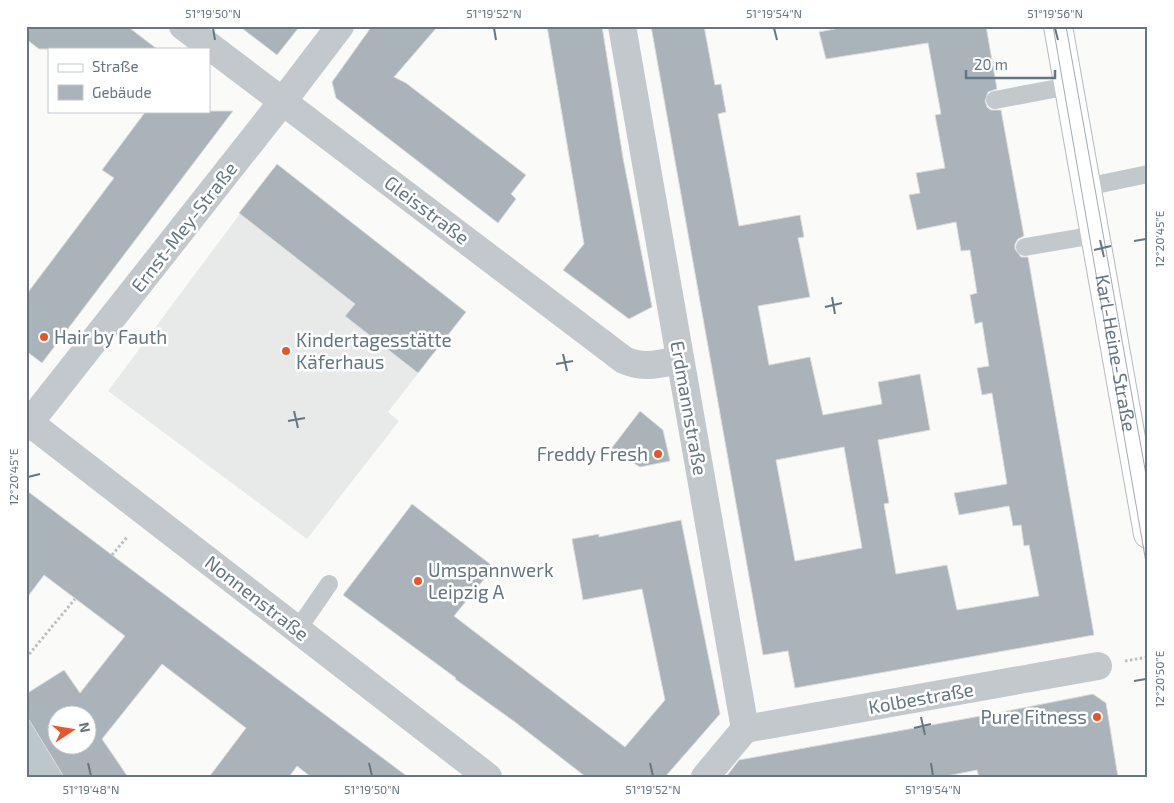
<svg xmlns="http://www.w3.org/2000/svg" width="1174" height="803" font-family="'Exo 2',sans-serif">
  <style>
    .built { fill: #e8e9e9 }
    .water { fill: #bbc7cb }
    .building { fill: #aab3b9; stroke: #dcdcda; fill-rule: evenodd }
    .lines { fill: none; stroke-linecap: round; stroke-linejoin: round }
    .secondary-casing { stroke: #b3babf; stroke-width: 30 }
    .path { stroke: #bbbfc2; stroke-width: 3; stroke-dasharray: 2.5 2.5; stroke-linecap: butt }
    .service { stroke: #c3c8cc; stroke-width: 18 }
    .minor { stroke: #c3c8cc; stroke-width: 28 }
    .secondary { stroke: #fff; stroke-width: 28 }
    .tram { stroke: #a2aab0; stroke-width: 1 }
    .ticks { fill: none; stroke: #657683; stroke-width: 2 }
    .poi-dot { fill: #e4572e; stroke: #fff; stroke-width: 2 }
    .labels { text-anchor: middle; stroke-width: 5; stroke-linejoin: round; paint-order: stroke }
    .street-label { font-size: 19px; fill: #657683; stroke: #fff }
    .poi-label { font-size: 19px; fill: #657683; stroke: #fff; text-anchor: start }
    .neatline { fill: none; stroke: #657683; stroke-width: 2 }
    .ticks-label { font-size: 12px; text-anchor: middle; fill: #657683 }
  </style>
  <rect width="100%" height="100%" fill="#fafaf8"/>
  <!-- built -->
  <polygon class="built" points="277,164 466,312 388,412 399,421 307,539 108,391"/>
  <!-- water -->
  <polygon class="water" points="26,715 64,777 26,777"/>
  <!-- building -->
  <g class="building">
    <polygon points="26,26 127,26 157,49 39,49 26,39"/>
    <polygon points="239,26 300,26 277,55"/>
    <polygon points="372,26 438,26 394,77 406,83 526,175 511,194 516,199 498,223 336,98 332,82"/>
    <polygon points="547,26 602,26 623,158 652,307 629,319 563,270 584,244"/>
    <path d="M651 26H704L715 85 721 84 726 112 718 114 739 226 800 215 804 237 798 238 810 297 758 306 769 365 810 357 823 415 882 404 878 382 920 374 930 430 878 440 889 503 884 504 896 574 947 565 957 610 1039 596 1029 545 1024 546 1021 525 1013 526 1009 506 959 515 954 493 1007 484 992 393 982 395 977 368 989 366 982 322 975 324 970 295 977 293 970 250 961 251 956 222 917 230 909 195 920 193 916 173 945 168 935 115 941 114 928 43 826 59 819 32 850 26H986L997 89 988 92 985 101 987 107 991 110H1001L1024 236 1018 239 1015 244V249L1021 257H1028L1094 635 795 688 788 651 763 655ZM844 447 862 548 795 561 776 460Z"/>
    <polygon points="146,111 233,111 42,363 26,351 26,295 114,178 102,170"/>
    <polygon points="277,164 466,312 418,373 345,316 355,304 239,213"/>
    <polygon points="640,411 663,430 670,461 640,467 611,449"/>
    <path d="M26 490 112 555 408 777H311L297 766 289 777H209L246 728 162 664 102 739 128 777H64L26 715V694L64 670 80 693 125 636 44 575 26 599ZM58 716H88V746H58Z"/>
    <polygon points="412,504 494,567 454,616 625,747 665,700 642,589 583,600 572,539 599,534 599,537 681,520 720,714 665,777 586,777 515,722 455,679 456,678 343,595"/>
    <polygon points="1093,694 1106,703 1118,777 979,777 977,770 942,777 726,777 739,760 997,713"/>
  </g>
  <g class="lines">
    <!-- secondary casing -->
    <g class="secondary-casing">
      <g id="secondary">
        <path id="s1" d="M1058 26 1148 534"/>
      </g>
    </g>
    <!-- path -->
    <g class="path">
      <polyline points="112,555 128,536"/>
      <polyline points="26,658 75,599"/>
      <polyline points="1125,661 1148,657"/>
    </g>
    <!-- service -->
    <g class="service">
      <polyline points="995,100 1069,86"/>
      <polyline points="1086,187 1148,174"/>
      <polyline points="1025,247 1095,235"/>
      <polyline points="298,629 329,584"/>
    </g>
    <!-- minor -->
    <g class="minor">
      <path d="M183 26 624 360C644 369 659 364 680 360"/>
      <polyline points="622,26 745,729"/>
      <polyline points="26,420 488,777"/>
      <polyline points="26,427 283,101 340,26"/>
      <polyline points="745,729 1098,666"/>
      <polyline points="705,777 745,729"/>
    </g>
    <!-- secondary -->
    <use href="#secondary" class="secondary"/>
    <!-- tram -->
    <g class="tram">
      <polyline points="1053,26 1148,574"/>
      <polyline points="1066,26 1148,486"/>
    </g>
  </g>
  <!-- ticks -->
  <path class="ticks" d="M213 28 215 40M494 28 496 40M774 28 777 40M1055 28 1058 40M1100 240 1104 257M1134 241 1146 239M1094 250 1111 246M832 297 835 314M825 307 842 303M563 354 567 371M556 364 573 361M294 411 298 428M288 421 305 418M28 477 40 474M1134 681 1146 679M921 717 925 735M914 728 931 724M88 763 91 776M369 763 372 776M650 763 653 776M931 763 933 776"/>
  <!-- markers -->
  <g class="poi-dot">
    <circle cx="44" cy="337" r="5"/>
    <circle cx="286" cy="351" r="5"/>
    <circle cx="658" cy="454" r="5"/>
    <circle cx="418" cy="581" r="5"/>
    <circle cx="1097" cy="717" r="5"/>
  </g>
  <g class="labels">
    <!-- street labels -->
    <g class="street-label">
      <text transform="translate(427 210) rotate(37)" y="7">Gleisstraße</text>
      <text transform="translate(184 227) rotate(-52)" y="7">Ernst-Mey-Straße</text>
      <text dy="7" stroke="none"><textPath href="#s1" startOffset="332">Karl-Heine-Straße</textPath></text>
      <text transform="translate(689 408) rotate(80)" y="7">Erdmannstraße</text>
      <text transform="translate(257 598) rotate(38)" y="7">Nonnenstraße</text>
      <text transform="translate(921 698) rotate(-10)" y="7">Kolbestraße</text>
    </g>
    <!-- poi labels -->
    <g class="poi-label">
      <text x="54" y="344">Hair by Fauth</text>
      <text x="296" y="347">Kindertagesstätte<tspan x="296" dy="22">Käferhaus</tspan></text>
      <text x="648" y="461" text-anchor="end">Freddy Fresh</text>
      <text x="428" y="577">Umspannwerk<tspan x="428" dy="22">Leipzig A</tspan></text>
      <text x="1087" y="724" text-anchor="end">Pure Fitness</text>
    </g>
  </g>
  <!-- border -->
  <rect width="1174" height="803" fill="none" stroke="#ffffff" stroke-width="55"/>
  <!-- legend -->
  <rect x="48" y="48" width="162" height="65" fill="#ffffff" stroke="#c1c8cd"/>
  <rect x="58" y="64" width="25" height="8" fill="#ffffff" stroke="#c1c8cd"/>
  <text x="92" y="72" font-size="15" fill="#657683">Straße</text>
  <rect x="58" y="85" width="25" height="15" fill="#aab3b9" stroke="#c1c8cd"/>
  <text x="92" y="98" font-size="15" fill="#657683">Gebäude</text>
  <!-- north arrow -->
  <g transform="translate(72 730) rotate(78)"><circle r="24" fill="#ffffff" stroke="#c1c8cd"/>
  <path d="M0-4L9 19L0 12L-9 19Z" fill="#e4572e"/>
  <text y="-8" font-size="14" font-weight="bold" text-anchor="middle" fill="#657683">N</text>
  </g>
  <!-- scale -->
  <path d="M966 70v8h89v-8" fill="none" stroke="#657683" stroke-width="2.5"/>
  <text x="974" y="70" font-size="15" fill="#657683" stroke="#ffffff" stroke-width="4" paint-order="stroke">20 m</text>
  <rect x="28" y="28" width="1118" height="748" class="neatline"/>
  <g class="ticks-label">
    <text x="213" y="18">51°19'50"N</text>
    <text x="494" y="18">51°19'52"N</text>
    <text x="774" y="18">51°19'54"N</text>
    <text x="1055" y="18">51°19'56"N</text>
    <text transform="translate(1160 239) rotate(-90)" y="4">12°20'45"E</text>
    <text transform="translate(14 477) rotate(-90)" y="4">12°20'45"E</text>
    <text transform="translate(1160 679) rotate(-90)" y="4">12°20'50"E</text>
    <text x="91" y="794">51°19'48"N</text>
    <text x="372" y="794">51°19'50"N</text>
    <text x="653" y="794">51°19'52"N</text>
    <text x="933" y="794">51°19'54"N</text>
  </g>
</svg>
